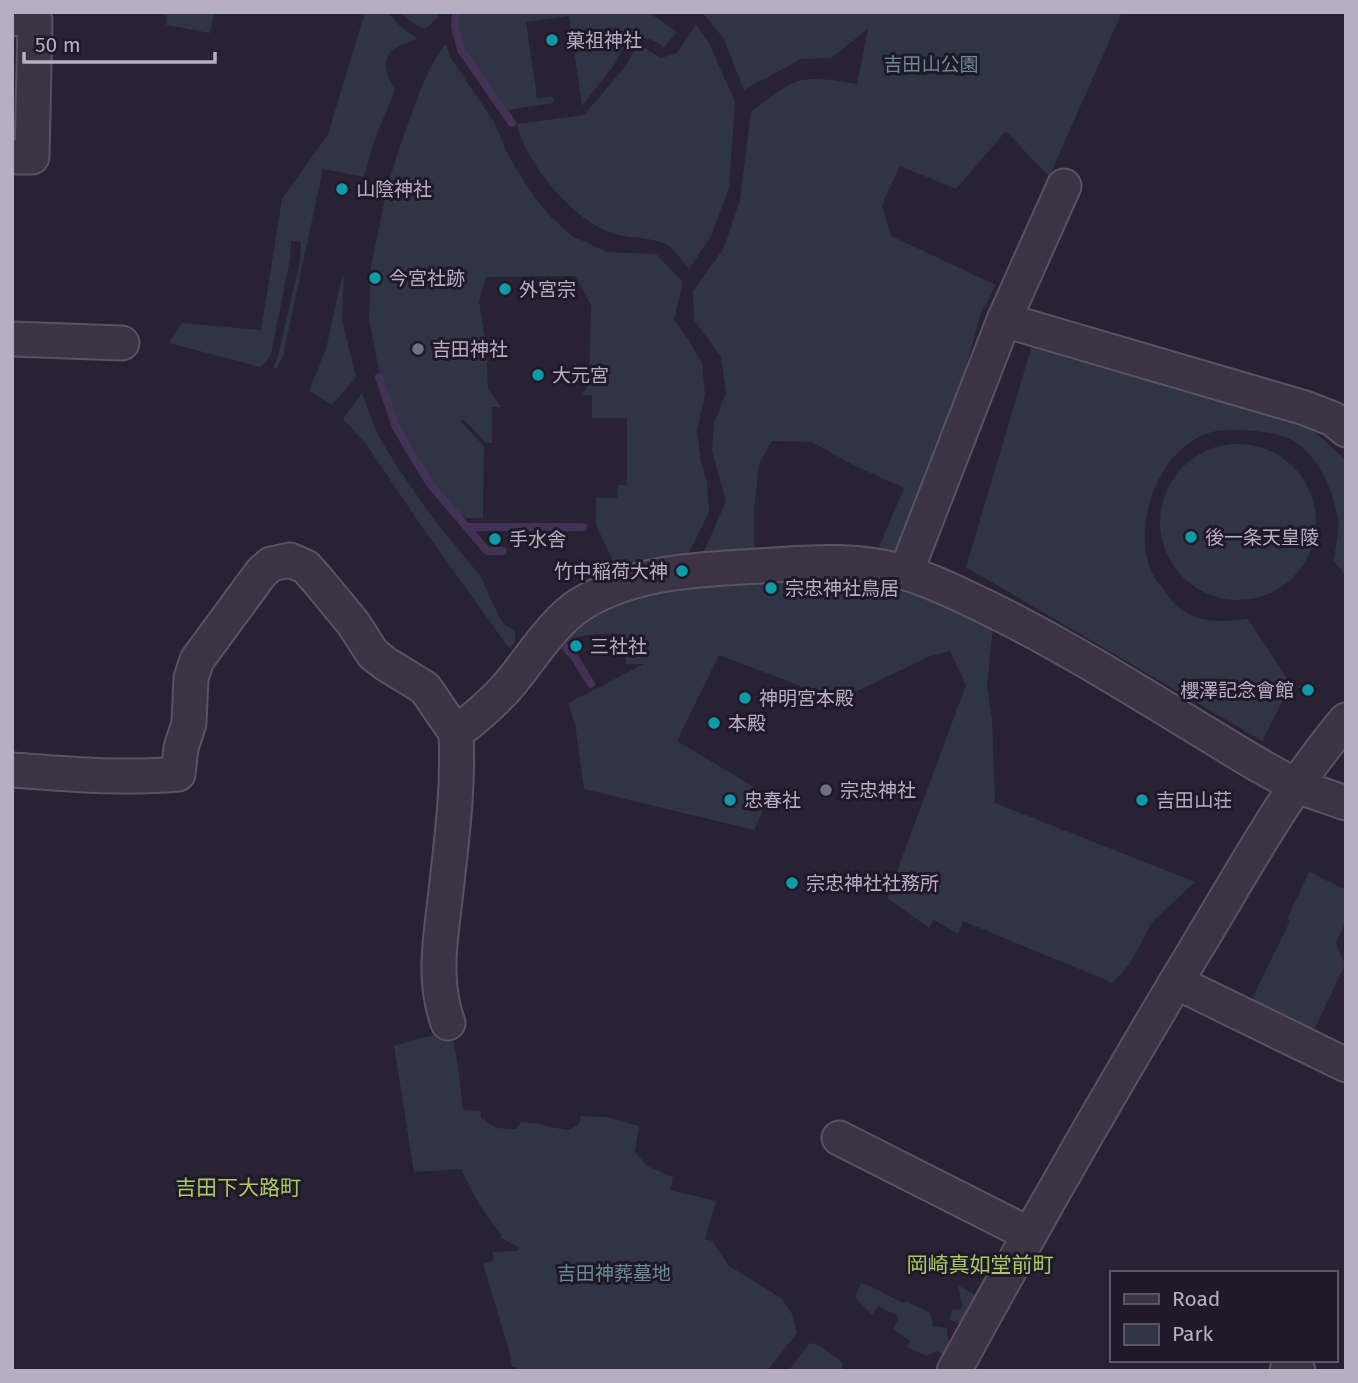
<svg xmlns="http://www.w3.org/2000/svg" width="1358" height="1383" font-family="'Fira Sans','Noto Sans JP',sans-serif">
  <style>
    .green { fill: #2f3545 }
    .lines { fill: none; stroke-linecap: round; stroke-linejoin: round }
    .stream { stroke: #423256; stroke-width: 8 }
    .minor-casing { stroke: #5a5163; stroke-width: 37 }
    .minor { stroke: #3c3445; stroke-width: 33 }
    .culture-dot { fill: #0f9aa8; stroke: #211929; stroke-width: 2.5 }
    .worship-dot { fill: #6b7280; stroke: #211929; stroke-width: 2.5 }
    .labels { text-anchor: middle; stroke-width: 6; stroke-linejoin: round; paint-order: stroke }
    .poi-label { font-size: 19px; fill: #b8aec2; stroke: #211929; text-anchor: start }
    .park-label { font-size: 19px; fill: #688b90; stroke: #211929 }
    .neighbourhood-label { font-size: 21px; fill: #a9ca61; stroke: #211929 }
  </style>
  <rect width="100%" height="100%" fill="#292134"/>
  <!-- green -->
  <g class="green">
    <polygon points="149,12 214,12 210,33 166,25 167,15"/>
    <path d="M365 12H387L399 25 417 39C386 49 377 59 395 90L373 144 364 177 323 169 283 356 277 368H273L278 356 300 261 301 242 291 241 290 259 271 354 266 362 260 367 169 343 182 323 261 330 282 199 328 134Z"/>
    <polygon points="399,12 439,12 438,17 425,29 417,26"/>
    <path d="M459 12H648L677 32 664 47C647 36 645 36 626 43L614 65 582 106 569 16 526 22 537 98 553 97 554 103 508 110C491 88 449 43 459 12Z"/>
    <path d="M702 12H1122L1049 177 1006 131 956 189 900 166 882 205 891 236 996 285 981 313 920 530 903 561 875 556 904 488 855 466 812 442 772 441 759 464 754 509V552L702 556 726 501 712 451 714 423 726 393 721 357 694 320 693 291 724 248 740 200 751 112C763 103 788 82 802 80 820 77 839 81 857 84L868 29 831 58 801 59 744 90 724 39Z"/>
    <path d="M696 25 709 43 735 102 729 188 711 236 689 269C682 261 676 251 667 245 659 238 627 238 615 234 575 223 526 164 517 124L584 115 623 69 635 50 643 47 661 58 677 53Z"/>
    <polygon points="444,45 447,46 449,55 494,122 509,157 526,184 536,199 552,218 572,236 607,252 656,254 683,282 674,320 688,339 702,363 705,395 697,431 701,461 707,483 709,512 687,557 619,574 596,525 596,498 617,498 618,485 627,485 627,418 592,418 592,396 582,395 589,384 591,305 575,276 486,277 479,301 486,346 488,389 501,407 492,407 492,443 486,443 463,419 461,422 484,446 483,518 466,518 450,507 431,483 397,426 380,377 369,318 371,266 388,184 398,152 419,93 430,68"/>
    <polygon points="342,276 344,276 342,320 356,377 332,405 309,391 326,349"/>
    <path d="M1033 342 1308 426 1346 460V576L1334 561C1335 548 1340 532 1338 519 1333 490 1320 459 1295 442 1284 434 1268 433 1255 431 1241 430 1225 429 1212 432 1174 442 1151 484 1146 520 1143 543 1145 567 1160 585 1166 592 1171 600 1177 606 1197 624 1224 622 1248 619L1291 684 1262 741 966 567Z"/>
    <polygon points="362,393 378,435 398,468 433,518 481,577 500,619 505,625 515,631 515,642 509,648 422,527 366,444 343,419"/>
    <circle cx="1238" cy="522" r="78"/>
    <path d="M877 574 994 618 987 685 992 719 995 803 1195 882 1152 922 1131 962 1113 983 963 921 958 934 934 920 929 928 887 898 966 685 950 651 930 656 849 695 832 698 719 655 677 741 769 796 754 830 584 789 575 724 568 703 644 664H626L624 634C603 635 578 630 563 647L557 645 583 616 653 588Z"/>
    <polygon points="1309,872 1346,890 1346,920 1336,943 1345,965 1311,1036 1251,1001 1290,921 1287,919"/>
    <path d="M451 1032 457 1059 463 1110 481 1111V1118L497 1128 516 1129 521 1122 541 1124 549 1127 569 1130 579 1124 581 1116 606 1117 639 1126 635 1152 647 1166 673 1177 670 1190 716 1201 705 1239 712 1241 729 1266 781 1298 792 1314 797 1333 767 1371H517L516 1367H512L509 1350 483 1264 494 1260 492 1252 518 1251 520 1248 501 1238V1234C484 1214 472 1193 461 1169L414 1172 394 1046 421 1038Z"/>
    <polygon points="861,1283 870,1286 899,1301 903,1303 906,1301 930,1313 933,1326 947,1328 948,1339 955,1348 944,1356 938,1351 926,1356 907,1347 910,1341 893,1329 898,1320 898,1316 878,1306 872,1315 855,1297"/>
    <polygon points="958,1285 980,1298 966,1327 949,1319 953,1309 960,1310 962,1306"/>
    <polygon points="810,1343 818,1345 842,1362 842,1371 788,1371"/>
  </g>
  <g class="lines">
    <!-- stream -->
    <g class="stream">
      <polyline points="456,12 455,27 461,50 512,123"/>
      <polyline points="379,377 396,427 415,460 430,484 487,551 503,551"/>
      <polyline points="467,527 583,527"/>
      <polyline points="563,637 559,640 575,658 591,684"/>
    </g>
    <!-- minor casing -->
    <g class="minor-casing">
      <g id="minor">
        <polyline points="12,18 35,20 32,157 12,157"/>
        <polyline points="1004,320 1305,408 1333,419 1346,430"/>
        <polyline points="12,339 122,343"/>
        <polyline points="906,572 1004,320 1064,186"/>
        <path d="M12 770C68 774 122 779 178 774L181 748 189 723 191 678 197 660 261 573 271 564 290 560 306 567 320 583 353 623 373 654 386 664 425 688 456 733C474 719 492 704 507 687 530 661 551 623 581 604 630 574 687 570 743 567 797 564 854 556 906 573 933 581 959 594 984 606 1060 643 1132 688 1204 732 1234 750 1264 770 1296 785 1312 792 1329 797 1346 803"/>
        <polyline points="1176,982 1346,1065"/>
        <path d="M448 1023C433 982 440 942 445 900 451 845 459 788 456 733"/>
        <polyline points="839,1138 1029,1234"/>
        <path d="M954 1371C1033 1226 1115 1083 1200 942 1246 866 1288 788 1346 720"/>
        <polyline points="1287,1371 1290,1365 1298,1371"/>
      </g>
    </g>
    <!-- minor -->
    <use href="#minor" class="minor"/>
  </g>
  <!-- markers -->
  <g class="culture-dot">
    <circle cx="552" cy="40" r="7"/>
    <circle cx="342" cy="189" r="7"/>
    <circle cx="375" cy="278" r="7"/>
    <circle cx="505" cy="289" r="7"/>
    <circle cx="538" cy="375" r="7"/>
    <circle cx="1191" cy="537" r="7"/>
    <circle cx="495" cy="539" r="7"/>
    <circle cx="682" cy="571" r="7"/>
    <circle cx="771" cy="588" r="7"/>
    <circle cx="576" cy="646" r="7"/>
    <circle cx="1308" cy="690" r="7"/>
    <circle cx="745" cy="698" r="7"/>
    <circle cx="714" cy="723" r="7"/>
    <circle cx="730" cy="800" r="7"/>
    <circle cx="1142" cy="800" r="7"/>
    <circle cx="792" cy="883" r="7"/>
  </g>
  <g class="worship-dot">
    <circle cx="418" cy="349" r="7"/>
    <circle cx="826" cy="790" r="7"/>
  </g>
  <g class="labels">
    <!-- poi labels -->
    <g class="poi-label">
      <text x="566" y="47">菓祖神社</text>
      <text x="356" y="196">山陰神社</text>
      <text x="389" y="285">今宮社跡</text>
      <text x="519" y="296">外宮宗</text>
      <text x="432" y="356">吉田神社</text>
      <text x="552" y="382">大元宮</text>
      <text x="1205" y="544">後一条天皇陵</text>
      <text x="509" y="546">手水舎</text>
      <text x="668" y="578" text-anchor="end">竹中稲荷大神</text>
      <text x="785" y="595">宗忠神社鳥居</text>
      <text x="590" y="653">三社社</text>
      <text x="1294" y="697" text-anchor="end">櫻澤記念會館</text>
      <text x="759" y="705">神明宮本殿</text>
      <text x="728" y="730">本殿</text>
      <text x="840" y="797">宗忠神社</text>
      <text x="744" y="807">忠春社</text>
      <text x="1156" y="807">吉田山荘</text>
      <text x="806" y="890">宗忠神社社務所</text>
    </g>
    <!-- park labels -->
    <g class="park-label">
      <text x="931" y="71">吉田山公園</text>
      <text x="614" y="1280">吉田神葬墓地</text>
    </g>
    <!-- neighbourhood labels -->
    <g class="neighbourhood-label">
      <text x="238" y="1195">吉田下大路町</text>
      <text x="980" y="1272">岡崎真如堂前町</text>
    </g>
  </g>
  <!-- border -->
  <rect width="1358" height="1383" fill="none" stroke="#b8aec2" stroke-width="28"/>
  <!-- legend -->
  <rect x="1110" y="1271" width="228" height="91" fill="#211929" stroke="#5d5566" stroke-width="2"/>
  <rect x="1124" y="1294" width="35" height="10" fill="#3c3445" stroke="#5d5566" stroke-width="2"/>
  <text x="1172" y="1306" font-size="21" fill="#b8aec2">Road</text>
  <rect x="1124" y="1324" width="35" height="21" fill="#2f3545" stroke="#5d5566" stroke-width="2"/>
  <text x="1172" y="1341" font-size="21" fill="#b8aec2">Park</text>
  <!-- scale -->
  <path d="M24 52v10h191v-10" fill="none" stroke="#b8aec2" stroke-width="3.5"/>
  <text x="35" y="52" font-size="21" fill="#b8aec2" stroke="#211929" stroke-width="5" paint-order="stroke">50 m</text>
</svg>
